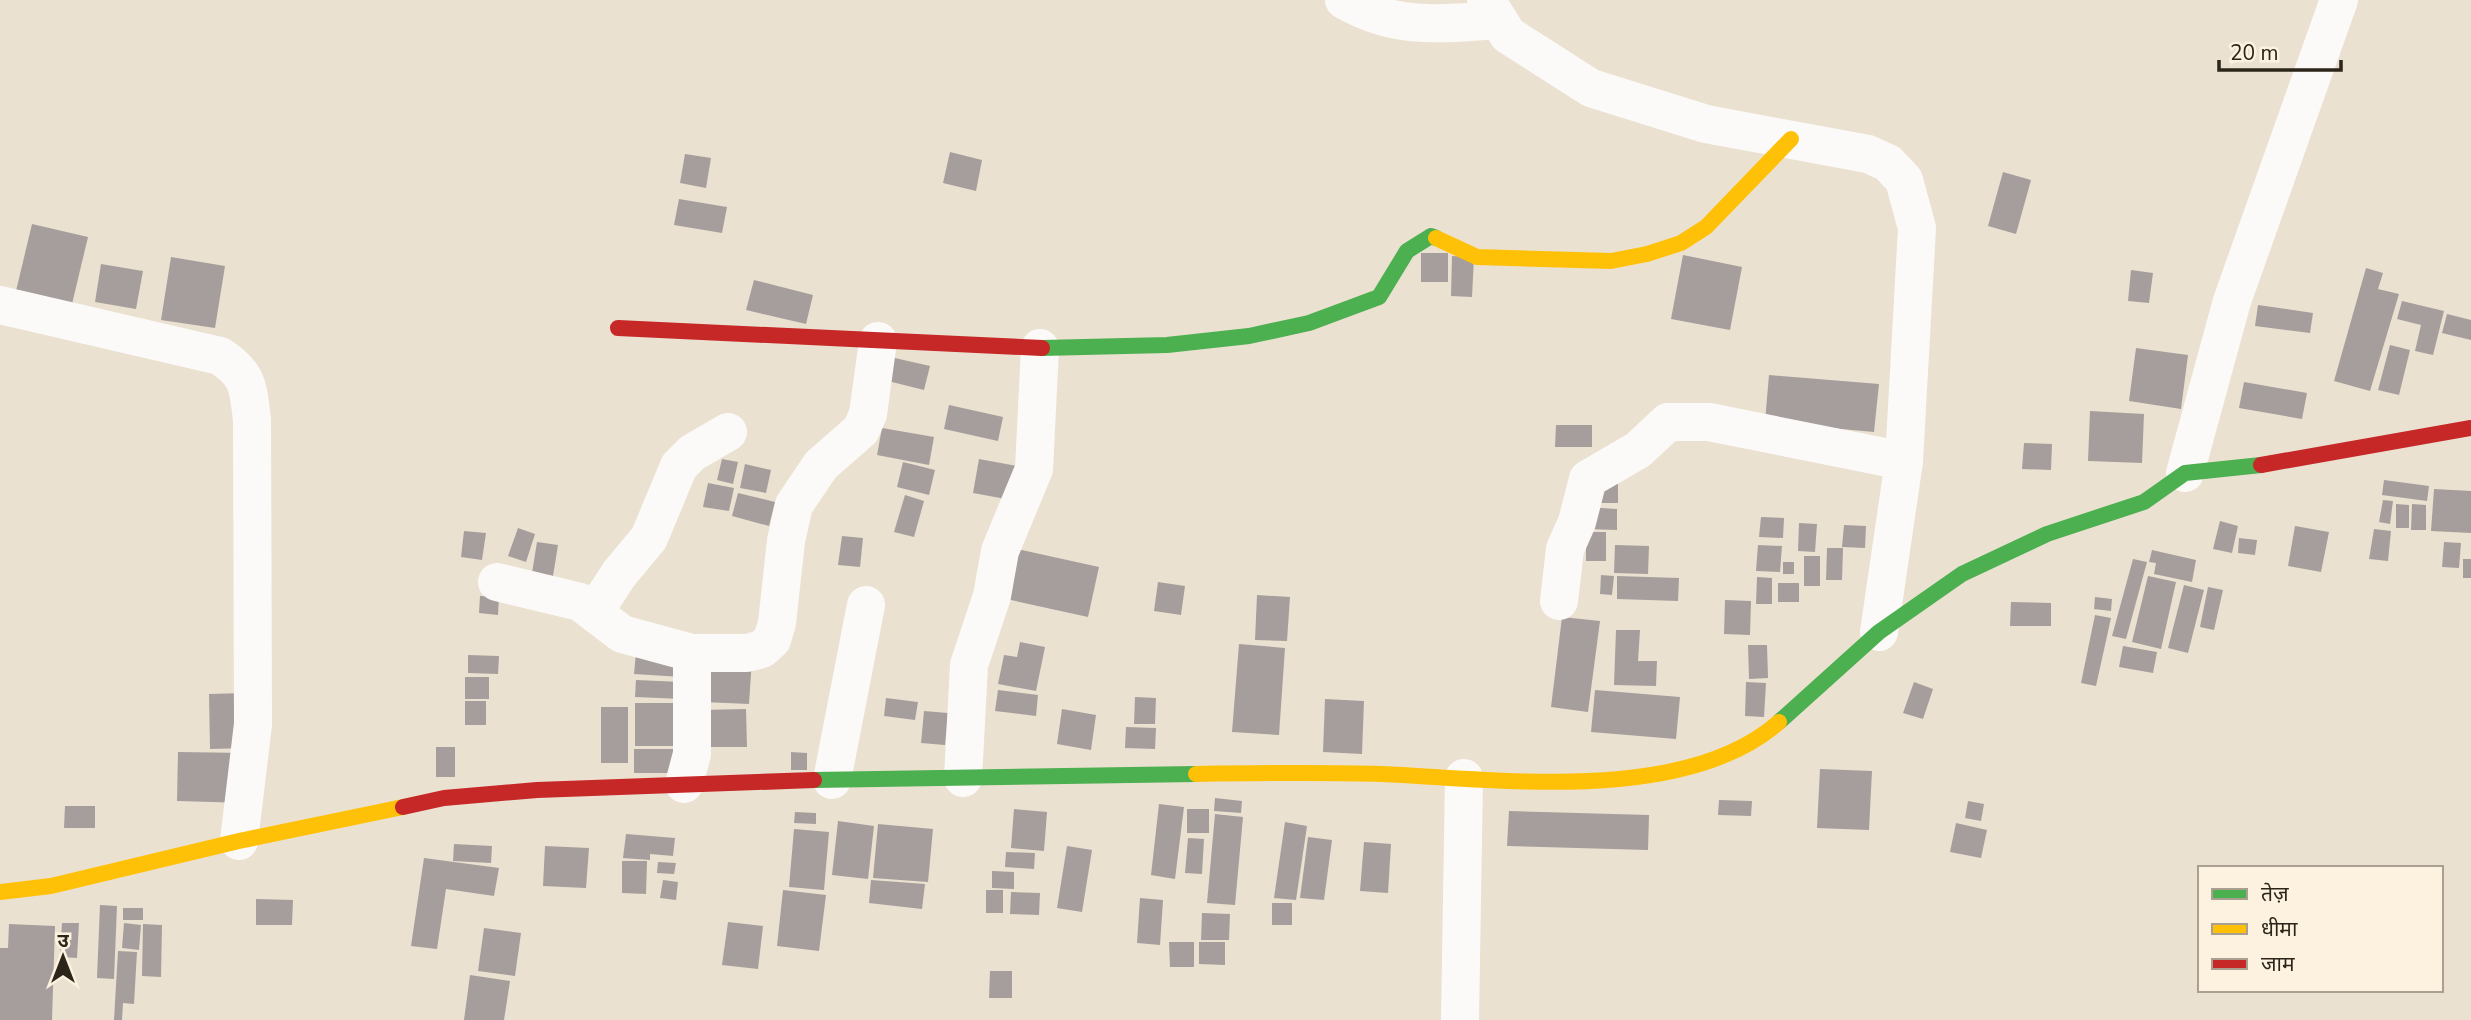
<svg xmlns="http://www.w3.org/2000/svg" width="2471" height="1020" font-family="'Nunito Sans','Noto Sans Devanagari',sans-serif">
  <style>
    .building { fill: #a69e9c }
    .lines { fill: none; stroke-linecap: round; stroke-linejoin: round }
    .street { stroke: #fcfaf8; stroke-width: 38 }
    .fast { stroke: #4caf50; stroke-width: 16 }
    .slow { stroke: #ffc107; stroke-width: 16 }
    .jam { stroke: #c62828; stroke-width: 16 }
  </style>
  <rect width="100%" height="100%" fill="#ebe1d1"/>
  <!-- building -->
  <g class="building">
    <polygon points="950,152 982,160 976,191 943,183"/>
    <polygon points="685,154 711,158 706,188 680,183"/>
    <polygon points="2003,172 2031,180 2016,234 1988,226"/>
    <polygon points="679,199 727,207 722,233 674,225"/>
    <polygon points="32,224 88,237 72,304 16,291"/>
    <rect x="1421" y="253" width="27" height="29"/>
    <polygon points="1683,255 1742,267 1730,330 1671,319"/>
    <polygon points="1452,256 1474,257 1472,297 1451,296"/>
    <polygon points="171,257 225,266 215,328 161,320"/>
    <polygon points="101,264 143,271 136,309 95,302"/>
    <polygon points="2366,268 2383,273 2378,289 2399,294 2370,391 2334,381"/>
    <polygon points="2131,270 2153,273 2149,303 2128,301"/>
    <polygon points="754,280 813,295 806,324 746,310"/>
    <polygon points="2402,301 2444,311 2433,355 2415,351 2421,325 2397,319"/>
    <polygon points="2258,305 2313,313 2310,333 2255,326"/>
    <polygon points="2447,314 2471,320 2471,340 2442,333"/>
    <polygon points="2390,345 2410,350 2399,395 2378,390"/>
    <polygon points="2136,348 2188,355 2181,409 2129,401"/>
    <polygon points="886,356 930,366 924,390 880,379"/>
    <polygon points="1769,375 1879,384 1874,432 1765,422"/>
    <polygon points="2244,382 2307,393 2302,419 2239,408"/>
    <polygon points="949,405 1003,417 998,441 944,429"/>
    <polygon points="2090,411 2144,414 2142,463 2088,461"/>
    <polygon points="1556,425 1592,425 1592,447 1555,447"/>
    <polygon points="882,428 934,437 929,465 877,455"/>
    <polygon points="2024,443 2052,444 2051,470 2022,469"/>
    <polygon points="722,459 738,462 733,484 717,480"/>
    <polygon points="979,459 1017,466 1011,500 973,493"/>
    <polygon points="903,462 935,470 929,495 897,487"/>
    <polygon points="745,464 771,470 766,493 740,488"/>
    <polygon points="2384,480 2429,486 2427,501 2382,495"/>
    <rect x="1593" y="481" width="25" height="22"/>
    <polygon points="708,483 734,488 729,511 703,507"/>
    <polygon points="2434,489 2471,491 2471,533 2431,531"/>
    <polygon points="738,493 775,502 769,526 732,516"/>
    <polygon points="905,495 924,501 914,537 894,532"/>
    <polygon points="2383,500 2393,501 2390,524 2379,522"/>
    <polygon points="2396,504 2409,505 2409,528 2396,528"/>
    <polygon points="2412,504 2426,505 2426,530 2411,530"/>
    <polygon points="1586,507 1617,509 1617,530 1585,529"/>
    <polygon points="1761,517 1784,518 1783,538 1759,537"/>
    <polygon points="2220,521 2238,526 2232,553 2213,549"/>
    <polygon points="1799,523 1817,524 1815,552 1798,551"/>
    <polygon points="1844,525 1866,526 1865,548 1842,547"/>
    <polygon points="2295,526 2329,532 2321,572 2288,566"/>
    <polygon points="518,528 535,534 526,562 508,556"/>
    <polygon points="2374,529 2391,531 2388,561 2369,559"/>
    <polygon points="464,531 486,533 482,560 461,557"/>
    <rect x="1586" y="532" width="20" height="29"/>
    <polygon points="842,536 863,538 860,567 838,565"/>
    <polygon points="2239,538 2257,540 2255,555 2238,553"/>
    <polygon points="537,542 558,545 553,576 532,573"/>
    <polygon points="2444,542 2461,543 2459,568 2442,567"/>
    <polygon points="1615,545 1649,546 1648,574 1614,573"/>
    <polygon points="1758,545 1782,546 1780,572 1756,571"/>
    <polygon points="1008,547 1099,567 1088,617 997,597"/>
    <polygon points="1827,548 1843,548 1842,580 1826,580"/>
    <polygon points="2152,550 2196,560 2192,582 2154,574 2156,563 2149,562"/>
    <rect x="1804" y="556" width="16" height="30"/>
    <polygon points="2133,559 2147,562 2126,639 2112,636"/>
    <rect x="2463" y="559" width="8" height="19"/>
    <rect x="1783" y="562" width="11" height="12"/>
    <polygon points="1601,575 1614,576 1612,595 1600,594"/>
    <polygon points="1617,576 1679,578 1678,601 1617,599"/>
    <polygon points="2148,576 2176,582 2161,649 2132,642"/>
    <polygon points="1757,577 1772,578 1772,604 1756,604"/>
    <polygon points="1158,582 1185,586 1181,615 1154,611"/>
    <rect x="1778" y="583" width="21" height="19"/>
    <polygon points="2184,585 2204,590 2188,653 2168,648"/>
    <polygon points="2208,587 2223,590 2214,630 2200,627"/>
    <polygon points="1257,595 1290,597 1287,641 1255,640"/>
    <polygon points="480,596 499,597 498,615 479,613"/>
    <polygon points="2095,597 2112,599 2111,611 2094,609"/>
    <polygon points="1725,600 1751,601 1750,635 1724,634"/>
    <polygon points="2011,602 2051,603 2051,626 2010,626"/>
    <polygon points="2095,615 2111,618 2096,686 2081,683"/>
    <polygon points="1562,617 1600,621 1588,712 1551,707"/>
    <polygon points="1616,630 1640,630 1638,661 1657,661 1656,686 1614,685"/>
    <polygon points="1020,642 1045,647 1036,691 998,684 1004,655 1017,657"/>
    <polygon points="1239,644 1285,648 1279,735 1232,732"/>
    <polygon points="1748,645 1767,645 1768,678 1749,679"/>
    <polygon points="2123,646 2157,652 2153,673 2119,667"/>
    <polygon points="636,653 684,657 682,677 634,674"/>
    <polygon points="468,655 499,656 498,674 468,673"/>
    <polygon points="705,657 752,659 749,704 703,702"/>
    <rect x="465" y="677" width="24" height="22"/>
    <polygon points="636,680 682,682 682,699 635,697"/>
    <polygon points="1746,682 1766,683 1764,717 1745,716"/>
    <polygon points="1914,682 1933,689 1923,719 1903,713"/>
    <polygon points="998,690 1038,695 1036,716 995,711"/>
    <polygon points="1595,690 1680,697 1676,739 1591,732"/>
    <polygon points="247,693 248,748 210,749 209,694"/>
    <polygon points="1135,697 1156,698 1155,724 1134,724"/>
    <polygon points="886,698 918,702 915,720 884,716"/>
    <polygon points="1325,699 1364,701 1362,754 1323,752"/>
    <rect x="465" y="701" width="21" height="24"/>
    <polygon points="635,703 687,703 677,746 635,746"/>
    <rect x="601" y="707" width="27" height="56"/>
    <polygon points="746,709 747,747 702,747 701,710"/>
    <polygon points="1062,709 1096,715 1091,750 1057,744"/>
    <polygon points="924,711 948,713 945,745 921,743"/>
    <polygon points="1126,727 1156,728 1155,749 1125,748"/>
    <rect x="436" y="747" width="19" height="30"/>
    <rect x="634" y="749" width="42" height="24"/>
    <polygon points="178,752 248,753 247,803 177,801"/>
    <polygon points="791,752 807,753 807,770 791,770"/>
    <polygon points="1820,769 1872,771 1869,830 1817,828"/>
    <polygon points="1215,798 1242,801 1241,813 1214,811"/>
    <polygon points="1719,800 1752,801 1751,816 1718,815"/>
    <polygon points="1968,801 1984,804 1981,821 1965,818"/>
    <polygon points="1159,804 1184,807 1175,879 1151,875"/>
    <polygon points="65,806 95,806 95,828 64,828"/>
    <polygon points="1014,809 1047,812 1044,851 1011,848"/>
    <rect x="1187" y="809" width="22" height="24"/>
    <polygon points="1509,811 1649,815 1648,850 1507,846"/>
    <polygon points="795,812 816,813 816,824 794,823"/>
    <polygon points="1215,814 1243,817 1235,905 1207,903"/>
    <polygon points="838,821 874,826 868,879 832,875"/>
    <polygon points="1285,822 1307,826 1296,900 1274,898"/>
    <polygon points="1956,823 1987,830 1981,858 1950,852"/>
    <polygon points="878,824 933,829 928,882 873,878"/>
    <polygon points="794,829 829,832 824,890 789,887"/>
    <polygon points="626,834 675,838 673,856 650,854 650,860 623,858"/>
    <polygon points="1308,837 1332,840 1324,900 1300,898"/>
    <polygon points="1188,838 1204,839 1202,874 1185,873"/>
    <polygon points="1364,842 1391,844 1388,893 1360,891"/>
    <polygon points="454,844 492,846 491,863 453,861"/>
    <polygon points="545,846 589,848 586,888 543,886"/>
    <polygon points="1067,846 1092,850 1082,912 1057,908"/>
    <polygon points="1006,852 1035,853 1034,869 1005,867"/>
    <polygon points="424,858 499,868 494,896 446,889 437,949 411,946"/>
    <polygon points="622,861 647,861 646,894 622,893"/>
    <polygon points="658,862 676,863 674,874 657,873"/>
    <polygon points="992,871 1014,872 1014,889 992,888"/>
    <polygon points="663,880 678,882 676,900 660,898"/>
    <polygon points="871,880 925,884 922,909 869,903"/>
    <polygon points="783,890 826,895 819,951 777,946"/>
    <rect x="986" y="890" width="17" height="23"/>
    <polygon points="1011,892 1040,893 1039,915 1010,914"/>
    <polygon points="1140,898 1163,900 1160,945 1137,943"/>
    <polygon points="256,899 293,900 292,925 256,925"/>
    <rect x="1272" y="903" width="20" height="22"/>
    <polygon points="100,905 117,906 114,979 97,978"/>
    <rect x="123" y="908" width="20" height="12"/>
    <polygon points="1202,913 1230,914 1229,940 1201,940"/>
    <polygon points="728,922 763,926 758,969 722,965"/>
    <polygon points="62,923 79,923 77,958 60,957"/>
    <polygon points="124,923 141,925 139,950 122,948"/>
    <polygon points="9,924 55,926 52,1020 0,1020 0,948 8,948"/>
    <polygon points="143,924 162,925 161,977 142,976"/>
    <polygon points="484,928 521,933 515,976 478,971"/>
    <polygon points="1169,942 1194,942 1194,967 1170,967"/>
    <polygon points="1199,942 1225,942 1225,965 1199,964"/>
    <polygon points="118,951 137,952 134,1004 123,1003 122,1020 114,1020"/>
    <polygon points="990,971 1012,971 1012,998 989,998"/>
    <polygon points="470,975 510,981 504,1020 464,1020"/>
  </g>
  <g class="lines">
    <!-- street -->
    <g class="street">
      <path d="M1344 0C1396 30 1440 24 1498 20"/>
      <polyline points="1486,0 1508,35 1591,88 1706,124 1868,154 1888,163 1904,180 1917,228 1904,461 1879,632"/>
      <path d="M0 305 220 356C249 375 248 387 252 420L253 724 239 841"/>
      <polyline points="2185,473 2232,301 2339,0"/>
      <polyline points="497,582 580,602 622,634 692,653 747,653 762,649 772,640 777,623 786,541 794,505 821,465 861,430 868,414 878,341"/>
      <polyline points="1559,601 1565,549 1577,522 1588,479 1638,450 1668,422 1709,422 1904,461"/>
      <polyline points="595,611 619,574 649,538 679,466 692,453 728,432"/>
      <polyline points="963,778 969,665 992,596 1000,551 1034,469 1040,348"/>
      <polyline points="832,780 866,605"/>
      <polyline points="684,784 692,754 692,653"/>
      <polyline points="1460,1020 1464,778"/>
    </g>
    <!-- fast -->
    <g class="fast">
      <polyline points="1042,348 1167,345 1249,336 1309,323 1379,297 1407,251 1431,236 1436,238"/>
      <polyline points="1779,722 1879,632 1962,574 2047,534 2144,502 2185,473 2261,465"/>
      <polyline points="814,780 1196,774"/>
    </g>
    <!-- slow -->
    <g class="slow">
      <polyline points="1436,238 1477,257 1611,261 1647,254 1681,243 1706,227 1791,139"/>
      <path d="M1196 774C1258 773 1320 772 1382 774 1499 779 1685 805 1779 722"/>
      <polyline points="0,892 51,886 239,841 403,807"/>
    </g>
    <!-- jam -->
    <g class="jam">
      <polyline points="618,328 1042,348"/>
      <polyline points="2261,465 2471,428"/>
      <polyline points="403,807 444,798 537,790 814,780"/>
    </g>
  </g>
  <!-- legend -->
  <rect x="2198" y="866" width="245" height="126" fill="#fdf2e0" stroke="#a9a091" stroke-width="2"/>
  <rect x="2212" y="889" width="35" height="10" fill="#4caf50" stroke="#a9a091" stroke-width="2"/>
  <text x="2261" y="901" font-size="21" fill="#2c251a">तेज़</text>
  <rect x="2212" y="924" width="35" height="10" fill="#ffc107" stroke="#a9a091" stroke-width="2"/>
  <text x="2261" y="936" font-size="21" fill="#2c251a">धीमा</text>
  <rect x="2212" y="959" width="35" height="10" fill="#c62828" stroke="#a9a091" stroke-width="2"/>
  <text x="2261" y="971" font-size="21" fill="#2c251a">जाम</text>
  <!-- north arrow -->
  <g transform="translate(63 957)" stroke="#fdf2e0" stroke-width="5" paint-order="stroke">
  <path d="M0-5L12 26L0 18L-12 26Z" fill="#2c251a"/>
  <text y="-10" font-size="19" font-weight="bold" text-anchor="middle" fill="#2c251a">उ</text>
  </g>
  <!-- scale -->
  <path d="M2219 60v10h122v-10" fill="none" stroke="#2c251a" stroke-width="3.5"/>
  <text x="2230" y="60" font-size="21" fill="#2c251a" stroke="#fdf2e0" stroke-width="5" paint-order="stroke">20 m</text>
</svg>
